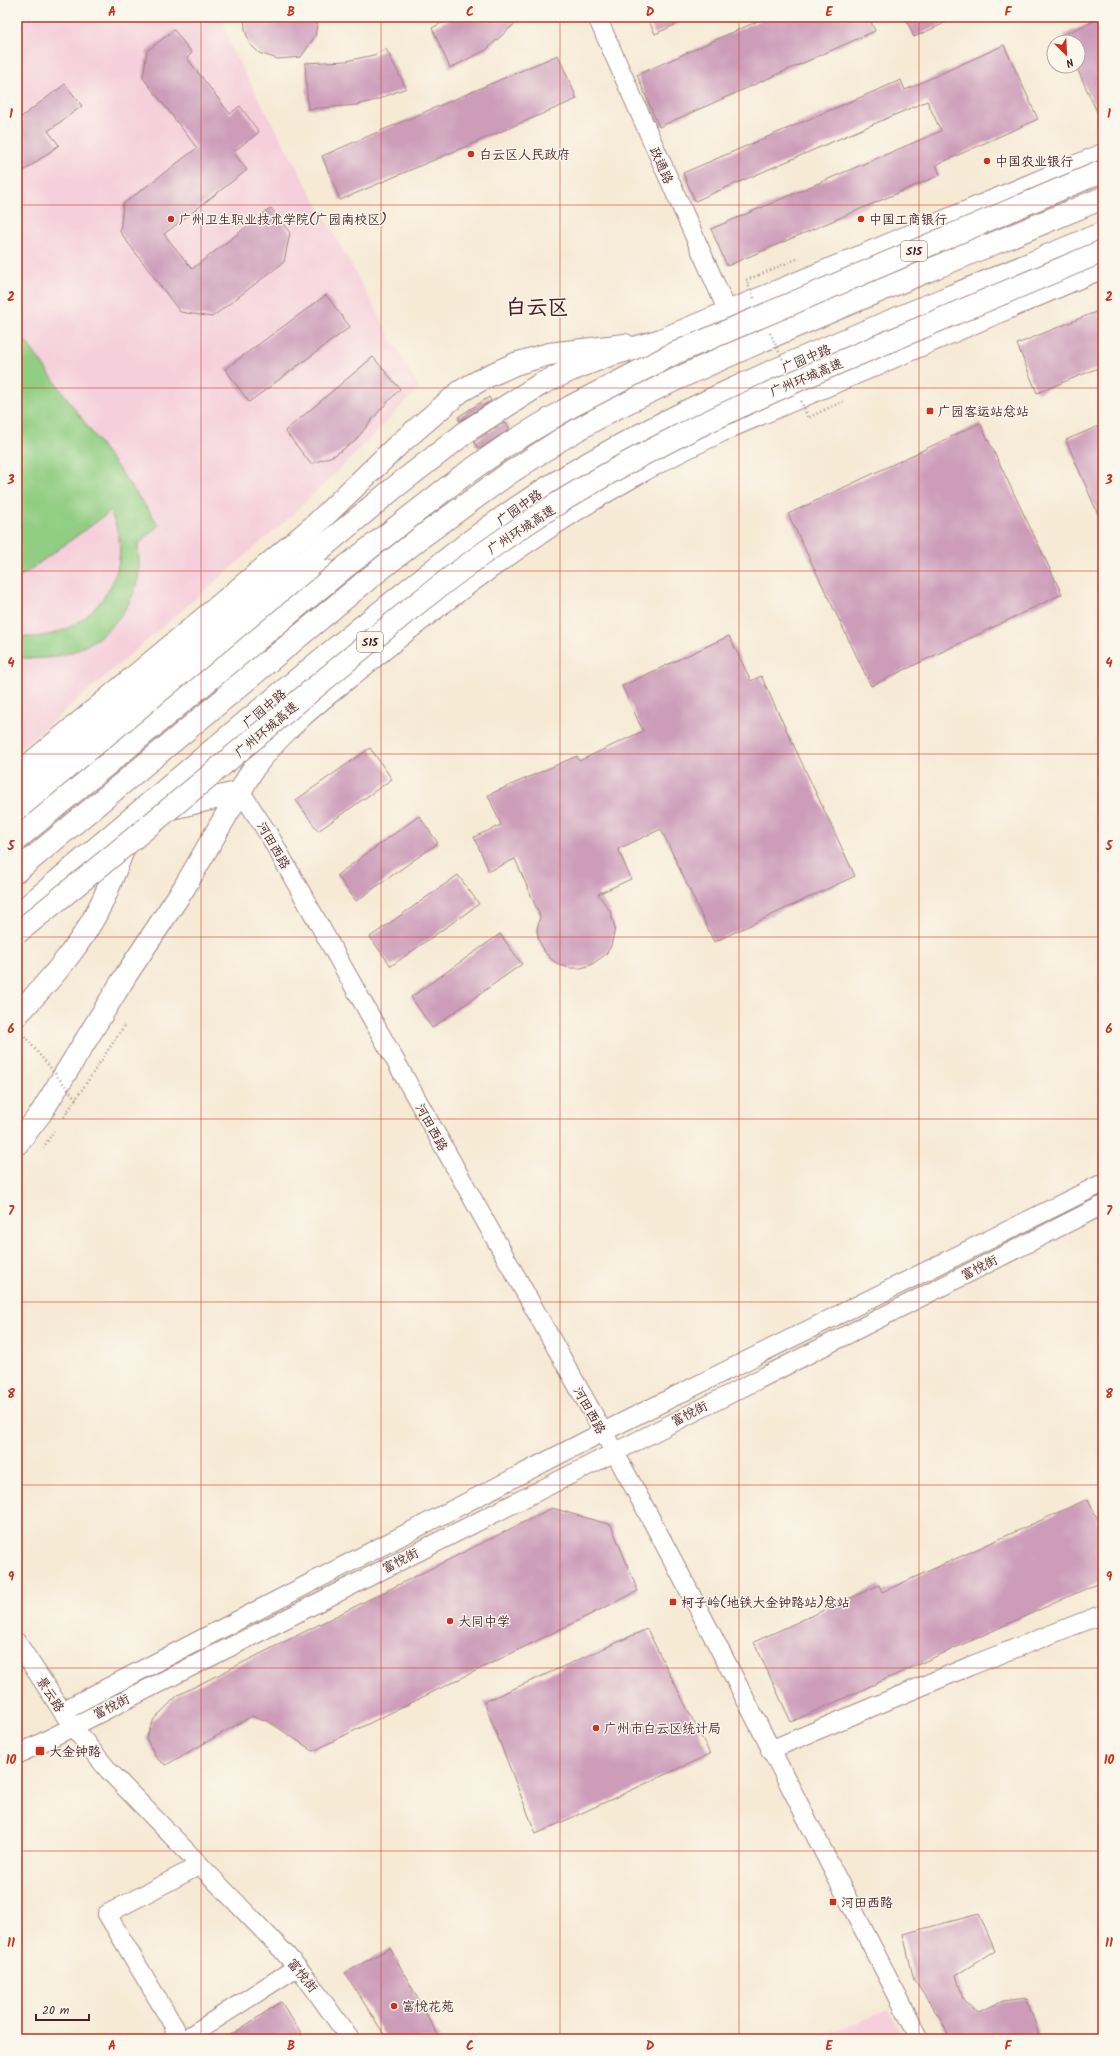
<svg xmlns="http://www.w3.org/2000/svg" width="1120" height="2056" font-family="Kalam,'LXGW WenKai TC',sans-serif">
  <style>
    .built { fill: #f5cfdb }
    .green { fill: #91cd82; stroke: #6e7656 }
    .building { fill: #cc9cb9 }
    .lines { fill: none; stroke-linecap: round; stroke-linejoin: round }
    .minor-casing { stroke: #a08480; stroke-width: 20 }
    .major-casing { stroke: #a08480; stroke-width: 24 }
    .highway-casing { stroke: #a08480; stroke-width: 24 }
    .path { stroke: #a08480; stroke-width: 2.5; stroke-dasharray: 1 3; stroke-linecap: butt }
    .minor { stroke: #fff; stroke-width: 18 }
    .major { stroke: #fff; stroke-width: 22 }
    .highway { stroke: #fff; stroke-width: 22 }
    .highway-bridge-casing { stroke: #a08480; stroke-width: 24; stroke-linecap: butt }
    .path-bridge { stroke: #a08480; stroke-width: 2.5; stroke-dasharray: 1 3; stroke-linecap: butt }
    .highway-bridge { stroke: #fff; stroke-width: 22 }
    .grid { fill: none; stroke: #c8321e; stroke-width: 1; stroke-opacity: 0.55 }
    .poi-dot { fill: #c8321e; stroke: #fbf7ec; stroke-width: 1.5 }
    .labels { text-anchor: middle; stroke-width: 3; stroke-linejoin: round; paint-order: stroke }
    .shield { fill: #fbf7ec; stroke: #7f6065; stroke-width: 1 }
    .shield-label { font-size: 12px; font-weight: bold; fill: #4a1f2b }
    .poi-label { font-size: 13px; fill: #4a1f2b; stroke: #fbf7ec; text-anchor: start }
    .street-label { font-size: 13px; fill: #4a1f2b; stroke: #fbf7ec }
    .town-label { font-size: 21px; font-weight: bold; fill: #4a1f2b; stroke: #fbf7ec }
    .neatline { fill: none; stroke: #c8321e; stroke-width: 1.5 }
    .grid-label { font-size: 13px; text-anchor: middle; font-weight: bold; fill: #c8321e }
  </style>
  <rect width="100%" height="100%" fill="#fbf7ec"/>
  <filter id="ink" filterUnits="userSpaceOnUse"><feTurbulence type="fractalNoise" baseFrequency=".025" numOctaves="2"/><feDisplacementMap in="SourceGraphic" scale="8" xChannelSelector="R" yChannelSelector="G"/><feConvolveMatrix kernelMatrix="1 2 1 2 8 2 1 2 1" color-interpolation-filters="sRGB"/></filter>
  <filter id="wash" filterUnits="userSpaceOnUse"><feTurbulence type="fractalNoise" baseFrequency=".012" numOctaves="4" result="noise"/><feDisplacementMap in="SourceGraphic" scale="16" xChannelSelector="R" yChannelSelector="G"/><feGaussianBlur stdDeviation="0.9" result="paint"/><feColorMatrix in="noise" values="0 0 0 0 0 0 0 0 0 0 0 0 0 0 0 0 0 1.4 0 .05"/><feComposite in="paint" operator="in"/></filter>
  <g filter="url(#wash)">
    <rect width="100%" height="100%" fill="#f6ead5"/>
    <!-- built -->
    <g class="built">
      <polygon points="17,17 222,17 232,50 419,388 354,455 289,518 17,752"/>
      <polygon points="889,2010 904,2039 814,2039"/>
    </g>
    <!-- green -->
    <path class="green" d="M17 329 159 525 138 544C139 559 141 577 134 592 120 628 83 655 45 658 36 659 26 658 17 658V636C83 646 144 574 110 512L17 579Z"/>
    <g id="blocks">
      <!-- building -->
      <g class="building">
        <polygon points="244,17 316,17 317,25 315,36 301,57 278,59 259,53 250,44 245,30"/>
        <polygon points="453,17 522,17 486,50 450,68 432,28"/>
        <polygon points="647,17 692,17 655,34"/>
        <polygon points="767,17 869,17 875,31 659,127 637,75"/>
        <polygon points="905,17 958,17 914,37"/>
        <polygon points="1103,17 1103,125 1076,66 1078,66 1078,42 1066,42 1063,35"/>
        <polygon points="174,30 192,53 187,58 230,114 240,106 259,132 233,152 247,170 164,234 192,269 271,208 290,233 284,262 212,317 180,312 120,232 123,204 197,148 143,78 147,51"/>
        <polygon points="1004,45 1038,119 936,165 940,175 727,266 711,229 941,131 927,101 695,201 683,173 901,80 905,90"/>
        <polygon points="386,49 406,88 376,100 357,105 308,109 305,63 346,61 374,55"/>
        <polygon points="558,55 577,99 340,200 322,156"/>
        <polygon points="65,84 82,106 48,131 59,145 17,176 17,120"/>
        <polygon points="326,295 350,327 249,402 225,369"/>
        <polygon points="1103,309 1103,366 1037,393 1017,344"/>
        <polygon points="373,357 400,389 380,410 354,442 335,455 311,464 285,431"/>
        <polygon points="489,397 491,401 460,421 458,417"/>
        <polygon points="505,422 510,429 479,449 474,442"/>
        <polygon points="980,423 1062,594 871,686 788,514"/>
        <polygon points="1103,424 1103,526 1066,440"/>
        <polygon points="729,636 751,681 761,676 855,876 714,942 661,829 618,849 631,879 598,894 610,911 615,928 611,946 606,954 591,965 581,968 570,968 560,965 551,959 544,951 539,941 537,930 540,916 515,859 489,871 474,837 501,825 488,795 577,756 579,761 643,731 622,686"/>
        <polygon points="370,748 392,779 318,831 296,800"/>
        <polygon points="419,816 438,843 356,901 337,875"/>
        <polygon points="458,875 479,904 391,966 370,937"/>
        <polygon points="500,934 522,964 432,1028 411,997"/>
        <polygon points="1088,1499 1103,1531 1103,1581 791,1722 754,1642 879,1585 882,1592"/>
        <polygon points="552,1508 611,1525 638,1591 313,1751 268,1721 252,1716 166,1765 157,1759 146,1738 154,1719 178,1695"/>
        <polygon points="647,1629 710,1754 536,1834 484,1702"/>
        <polygon points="979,1914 995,1951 956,1975 964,2002 979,2012 1003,2001 1027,1998 1040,2039 950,2039 941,2020 914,1980 903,1934"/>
        <polygon points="390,1948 440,2039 387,2039 345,1973"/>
        <polygon points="281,2002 305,2039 225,2039"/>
      </g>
    </g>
  </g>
  <g filter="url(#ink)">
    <use href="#blocks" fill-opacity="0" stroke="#a08480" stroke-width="1"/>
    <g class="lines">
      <!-- minor casing -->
      <g class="minor-casing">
        <g id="minor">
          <polyline points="597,17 728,312"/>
          <path d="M241 792 269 835C384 1041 501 1246 615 1453 721 1646 818 1844 920 2039"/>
          <polyline points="17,1642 72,1726 109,1771 282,1950 305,1976 350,2039"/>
          <polyline points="62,1711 603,1432 1103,1183"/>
          <polyline points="770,1750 970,1666 1103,1614"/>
          <polyline points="17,1755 1103,1205"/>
          <polyline points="174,2039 175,2028 107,1914 200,1865"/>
          <polyline points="185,2039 297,1967"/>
        </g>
      </g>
      <!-- major casing -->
      <g class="major-casing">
        <g id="major">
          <polyline points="903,239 1103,155"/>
          <polyline points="1047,256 1103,233"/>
          <polyline points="701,341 760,341"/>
          <path d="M608 412C731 351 858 300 985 247"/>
          <polyline points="207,680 267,662"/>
          <polyline points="17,775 314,526 398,445 461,391 486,377 515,364 549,354 625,345"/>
          <polyline points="167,809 241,792"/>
          <polyline points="17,823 224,650 326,571"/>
          <path d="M17 1144 41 1113 126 975 184 888 253 769C283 727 325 696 365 664 448 595 535 531 629 478 662 459 695 443 729 427L1103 267"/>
        </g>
      </g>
      <!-- highway casing -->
      <g class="highway-casing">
        <g id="highway">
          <polyline points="17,801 394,488 470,429 541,384 571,370 604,357 661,340 903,239 985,247 1103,198"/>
          <polyline points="17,871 368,579 424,535 508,474 560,440 608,412 640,368"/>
          <path d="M17 915C131 820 243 722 359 629 420 581 481 529 547 488 703 391 877 328 1046 257L1092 255"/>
          <path d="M17 1015C50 980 83 944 103 900 112 880 119 859 127 840"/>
        </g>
      </g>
      <!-- path -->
      <g class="path">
        <polyline points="759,275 799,258"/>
        <polyline points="824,410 844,401"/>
        <polyline points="64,1117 124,1026"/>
        <polyline points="43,1148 54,1131"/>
      </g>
      <!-- minor -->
      <use href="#minor" class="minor"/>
      <!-- major -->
      <use href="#major" class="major"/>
      <!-- highway -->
      <use href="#highway" class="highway"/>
      <!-- highway-bridge casing -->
      <g class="highway-bridge-casing">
        <g id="highway-bridge">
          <polyline points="17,839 344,568 461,477 507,445 570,407 673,354 1103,171"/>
          <path d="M17 933C108 860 198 786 288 710 364 647 440 581 523 526 622 459 731 409 840 362 927 325 1015 288 1103 251"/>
        </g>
      </g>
      <!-- path-bridge -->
      <g class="path-bridge">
        <polyline points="754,298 746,280 759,275"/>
        <polyline points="770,333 785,365"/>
        <polyline points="801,401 808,418 824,410"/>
        <polyline points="17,1027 76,1099"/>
      </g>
      <!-- highway-bridge -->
      <use href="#highway-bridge" class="highway-bridge"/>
    </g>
  </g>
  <!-- grid -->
  <path class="grid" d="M201 17V2039M381 17V2039M560 17V2039M739 17V2039M919 17V2039M17 205H1103M17 388H1103M17 571H1103M17 754H1103M17 937H1103M17 1119H1103M17 1302H1103M17 1485H1103M17 1668H1103M17 1851H1103"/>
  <!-- markers -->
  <g class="poi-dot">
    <circle cx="471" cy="154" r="4"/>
    <circle cx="987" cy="161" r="4"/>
    <circle cx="171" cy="219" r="4"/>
    <circle cx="861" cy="219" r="4"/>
    <rect x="926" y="407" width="8" height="8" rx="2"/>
    <rect x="669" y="1598" width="8" height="8" rx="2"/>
    <circle cx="450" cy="1621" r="4"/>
    <circle cx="596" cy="1728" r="4"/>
    <rect x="35" y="1746" width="10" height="10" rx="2"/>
    <rect x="829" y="1898" width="8" height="8" rx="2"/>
    <circle cx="394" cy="2006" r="4"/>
  </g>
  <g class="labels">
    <!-- shield labels -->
    <g class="shield">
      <rect x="901" y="241" width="26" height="20" rx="3"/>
      <rect x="357" y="632" width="26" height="20" rx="3"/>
    </g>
    <g class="shield-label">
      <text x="914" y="255">S15</text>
      <text x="370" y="646">S15</text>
    </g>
    <!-- poi labels -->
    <g class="poi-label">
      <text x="479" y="159">白云区人民政府</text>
      <text x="995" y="166">中国农业银行</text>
      <text x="179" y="224">广州卫生职业技术学院(广园南校区)</text>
      <text x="869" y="224">中国工商银行</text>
      <text x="938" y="416">广园客运站总站</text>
      <text x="681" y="1607">柯子岭(地铁大金钟路站)总站</text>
      <text x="458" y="1626">大同中学</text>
      <text x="604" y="1733">广州市白云区统计局</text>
      <text x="49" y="1756">大金钟路</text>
      <text x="841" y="1907">河田西路</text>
      <text x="402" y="2011">富悦花苑</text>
    </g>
    <!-- street labels -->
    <g class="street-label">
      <text transform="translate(662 165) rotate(66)" y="5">政通路</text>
      <text transform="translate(806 358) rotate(-23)" y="5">广园中路</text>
      <text transform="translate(806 377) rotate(-23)" y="5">广州环城高速</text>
      <text transform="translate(519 507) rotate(-35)" y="5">广园中路</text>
      <text transform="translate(521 529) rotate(-33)" y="5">广州环城高速</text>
      <text transform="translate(264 708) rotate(-40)" y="5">广园中路</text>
      <text transform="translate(266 729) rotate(-40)" y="5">广州环城高速</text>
      <text transform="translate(274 845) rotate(60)" y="5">河田西路</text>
      <text transform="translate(432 1127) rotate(61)" y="5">河田西路</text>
      <text transform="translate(979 1267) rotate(-27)" y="5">富悦街</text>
      <text transform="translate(590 1410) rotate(61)" y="5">河田西路</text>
      <text transform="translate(689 1413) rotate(-27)" y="5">富悦街</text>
      <text transform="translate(400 1560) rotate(-27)" y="5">富悦街</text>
      <text transform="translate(51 1694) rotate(57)" y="5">景云路</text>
      <text transform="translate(111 1706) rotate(-27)" y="5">富悦街</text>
      <text transform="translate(303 1975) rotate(51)" y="5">富悦街</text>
    </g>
    <!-- town labels -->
    <g class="town-label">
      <text x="537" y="314">白云区</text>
    </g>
  </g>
  <!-- margin -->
  <rect width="1120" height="2056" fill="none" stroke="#fbf7ec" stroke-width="44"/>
  <!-- north arrow -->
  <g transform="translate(1066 54) rotate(156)"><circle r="19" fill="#fbf7ec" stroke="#b4a19f"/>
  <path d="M0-3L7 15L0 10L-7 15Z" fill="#c8321e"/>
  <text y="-6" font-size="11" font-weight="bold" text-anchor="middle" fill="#4a1f2b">N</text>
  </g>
  <!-- scale -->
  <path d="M36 2014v6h53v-6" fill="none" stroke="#4a1f2b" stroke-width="2"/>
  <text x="42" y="2014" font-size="12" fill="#4a1f2b" stroke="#fbf7ec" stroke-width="3" paint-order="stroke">20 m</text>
  <rect x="22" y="22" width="1076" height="2012" class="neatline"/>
  <g class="grid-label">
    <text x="112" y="16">A</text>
    <text x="291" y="16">B</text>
    <text x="470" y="16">C</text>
    <text x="650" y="16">D</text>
    <text x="829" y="16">E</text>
    <text x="1008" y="16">F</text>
    <text x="11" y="118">1</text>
    <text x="1109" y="118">1</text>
    <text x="11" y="301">2</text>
    <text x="1109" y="301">2</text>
    <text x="11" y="484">3</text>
    <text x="1109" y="484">3</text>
    <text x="11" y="667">4</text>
    <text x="1109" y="667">4</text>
    <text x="11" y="850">5</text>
    <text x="1109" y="850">5</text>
    <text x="11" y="1033">6</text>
    <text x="1109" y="1033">6</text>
    <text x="11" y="1215">7</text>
    <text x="1109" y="1215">7</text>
    <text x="11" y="1398">8</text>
    <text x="1109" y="1398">8</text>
    <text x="11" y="1581">9</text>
    <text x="1109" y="1581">9</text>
    <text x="11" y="1764">10</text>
    <text x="1109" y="1764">10</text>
    <text x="11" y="1947">11</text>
    <text x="1109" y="1947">11</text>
    <text x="112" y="2050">A</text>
    <text x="291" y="2050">B</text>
    <text x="470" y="2050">C</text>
    <text x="650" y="2050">D</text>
    <text x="829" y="2050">E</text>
    <text x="1008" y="2050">F</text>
  </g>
</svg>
